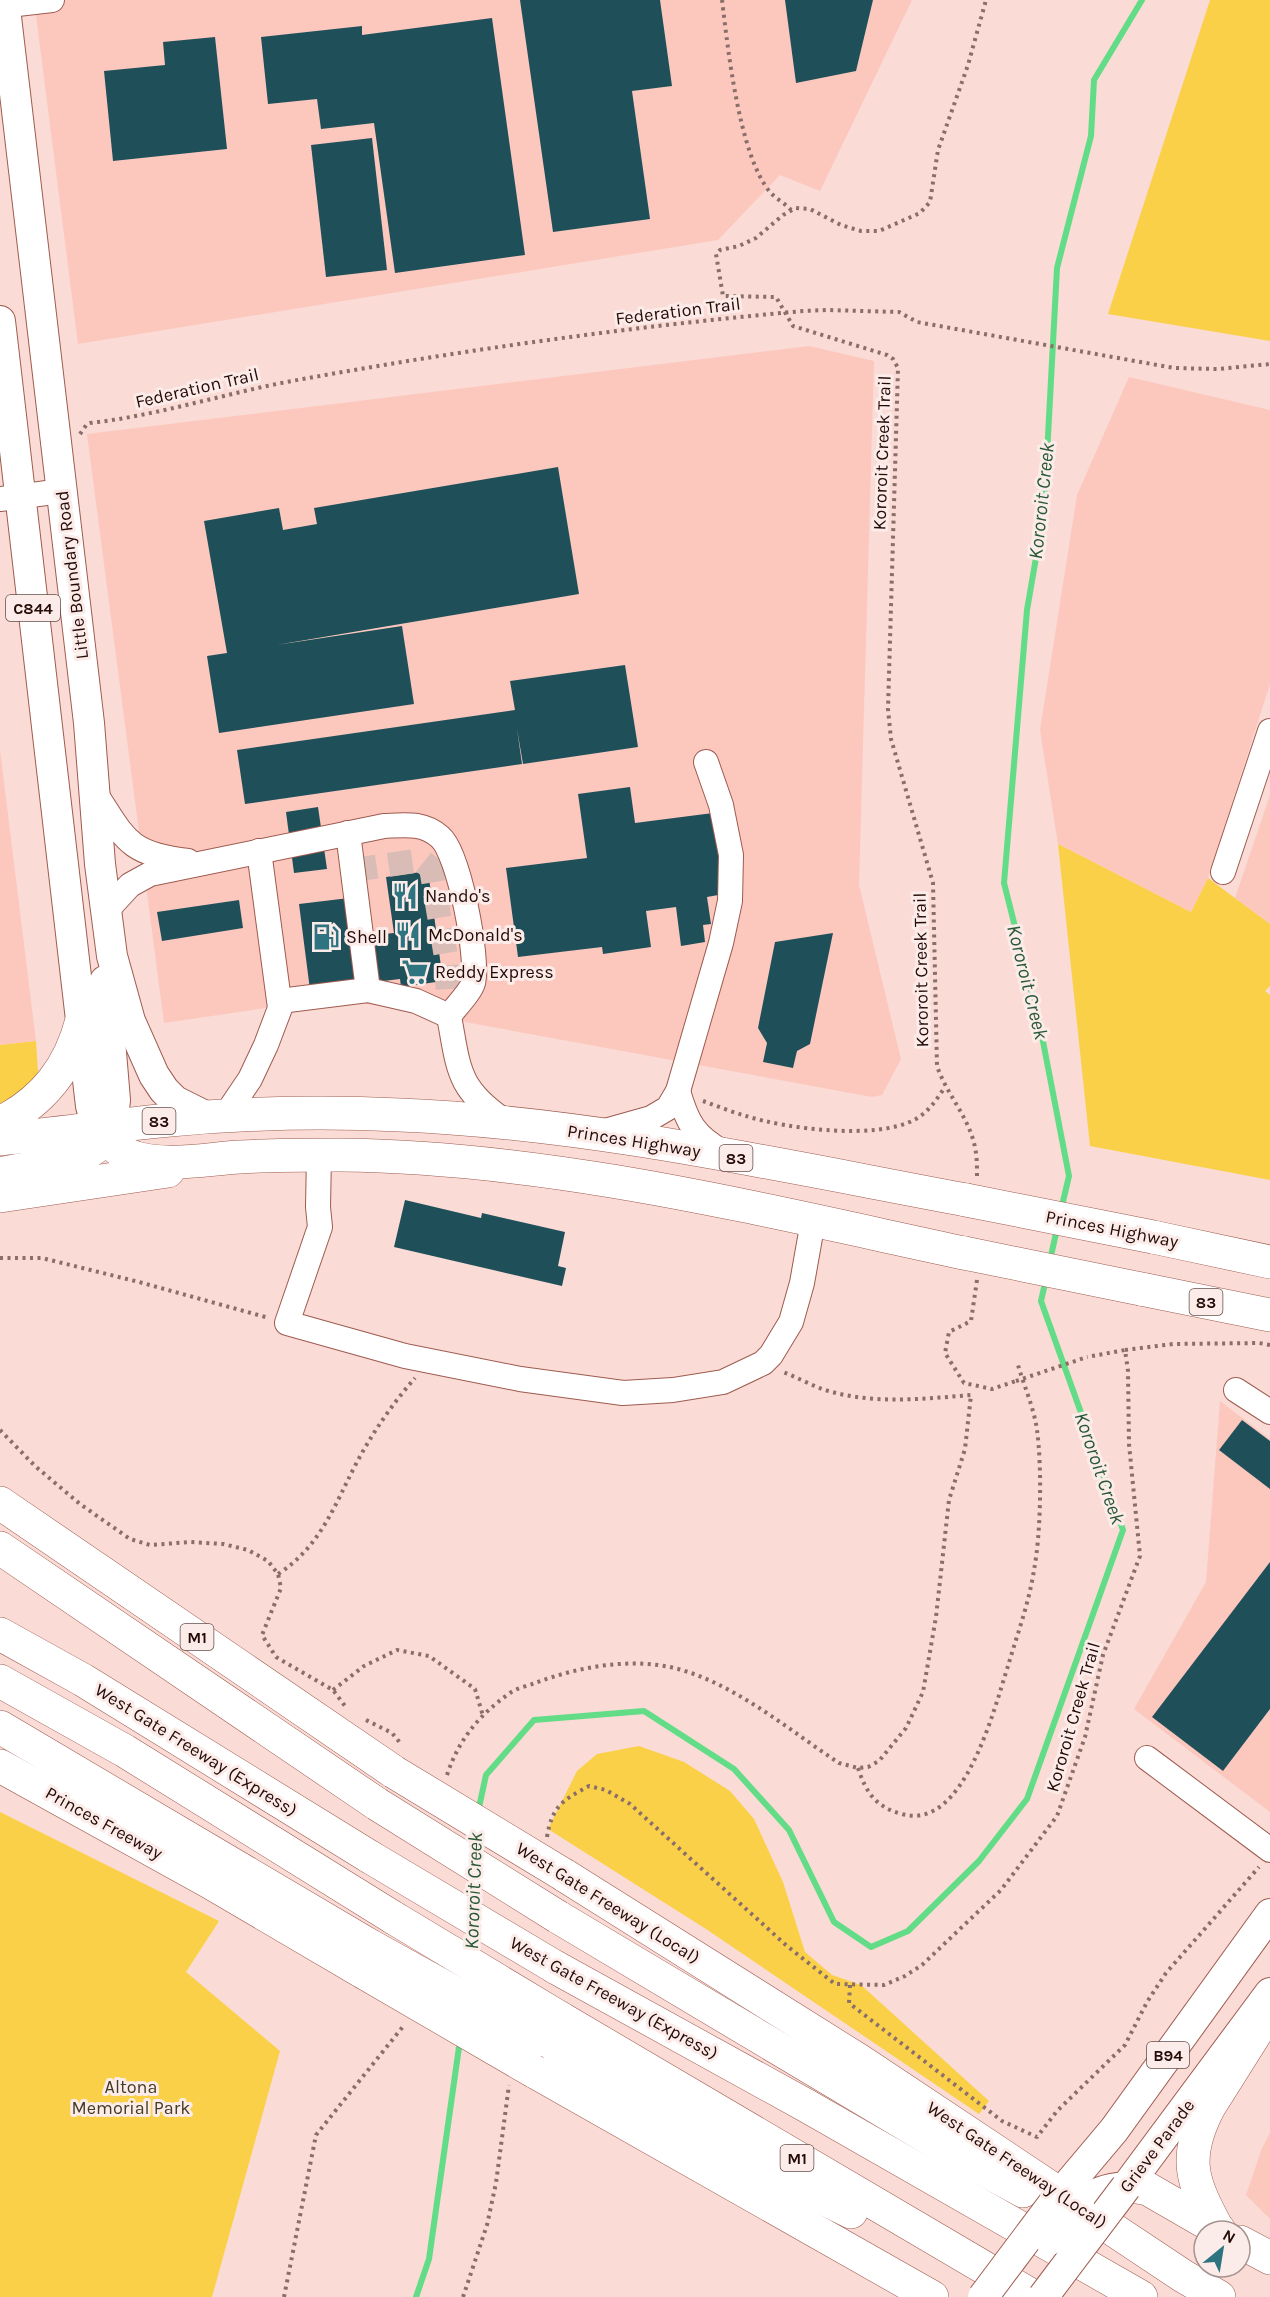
<svg xmlns="http://www.w3.org/2000/svg" width="1270" height="2297" font-family="Karla,sans-serif">
  <style>
    .built { fill: #fcc8be }
    .green { fill: #fad049 }
    .lines { fill: none; stroke-linecap: round; stroke-linejoin: round }
    .stream { stroke: #62dc87; stroke-width: 6 }
    .building { fill: #1f5059 }
    .minor-tunnel { stroke: #dabcb6; stroke-width: 24; stroke-dasharray: 24 12; stroke-linecap: butt }
    .minor-casing { stroke: #9e5b4f; stroke-width: 26 }
    .major-casing { stroke: #9e5b4f; stroke-width: 32 }
    .highway-casing { stroke: #9e5b4f; stroke-width: 34 }
    .path { stroke: #8a6e69; stroke-width: 4; stroke-dasharray: 3 4.5; stroke-linecap: butt }
    .minor { stroke: #fff; stroke-width: 24 }
    .major { stroke: #fff; stroke-width: 30 }
    .highway { stroke: #fff; stroke-width: 33 }
    .major-bridge-casing { stroke: #9e5b4f; stroke-width: 32; stroke-linecap: butt }
    .highway-bridge-casing { stroke: #9e5b4f; stroke-width: 34; stroke-linecap: butt }
    .path-bridge { stroke: #8a6e69; stroke-width: 4; stroke-dasharray: 3 4.5; stroke-linecap: butt }
    .major-bridge { stroke: #fff; stroke-width: 30 }
    .highway-bridge { stroke: #fff; stroke-width: 33 }
    .labels { text-anchor: middle; stroke-width: 6; stroke-linejoin: round; paint-order: stroke }
    .shield { fill: #fcece9; stroke: #664e4b; stroke-width: 1.5 }
    .shield-label { font-size: 16px; font-weight: bold; fill: #250b07 }
    .street-label { font-size: 18px; fill: #250b07; stroke: #fcece9 }
    .poi-label { font-size: 18px; fill: #250b07; stroke: #fcece9; text-anchor: start }
    .park-label { font-size: 18px; fill: #433b24; stroke: #fcece9 }
    .water-label { font-size: 20px; font-style: italic; fill: #285836; stroke: #fcece9 }
  </style>
  <rect width="100%" height="100%" fill="#fadbd5"/>
  <!-- built -->
  <g class="built">
    <polygon points="34,0 912,0 820,191 780,175 718,240 78,344"/>
    <polygon points="809,346 874,361 859,885 901,1059 882,1095 872,1097 335,998 164,1023 87,434"/>
    <polygon points="1129,377 1270,410 1270,684 1208,878 1191,912 1058,844 1040,730 1077,495"/>
    <polygon points="0,750 36,1041 0,1045"/>
    <polygon points="1270,795 1270,924 1235,898"/>
    <polygon points="1220,1401 1270,1439 1270,1812 1134,1709 1206,1582"/>
    <polygon points="1270,2133 1270,2219 1246,2195 1262,2148"/>
  </g>
  <!-- green -->
  <g class="green">
    <polygon points="1210,0 1270,0 1270,341 1108,314"/>
    <polygon points="1058,844 1191,912 1208,878 1270,924 1270,986 1265,991 1270,995 1270,1180 1090,1146"/>
    <polygon points="36,1041 39,1087 0,1114 0,1045"/>
    <polygon points="639,1746 684,1762 730,1791 754,1819 783,1882 805,1952 832,1975 861,1985 989,2101 979,2114 706,1929 548,1829 577,1771 597,1754"/>
    <polygon points="0,1812 219,1921 186,1972 280,2051 212,2297 0,2297"/>
  </g>
  <g class="lines">
    <!-- stream -->
    <g class="stream">
      <polyline points="1061,1210 1069,1176 1040,1026 1004,883 1027,610 1044,511 1057,268 1091,136 1094,80 1142,0"/>
      <polyline points="1050,1260 1057,1229"/>
      <polyline points="478,1812 486,1775 534,1720 644,1711 734,1769 789,1830 834,1922 871,1947 908,1931 979,1861 1027,1799 1123,1530 1041,1301 1046,1279"/>
      <polyline points="471,1876 471,1905"/>
      <polyline points="471,1930 471,1953"/>
      <polyline points="416,2297 429,2259 460,2040"/>
    </g>
  </g>
  <!-- building -->
  <g class="building">
    <polygon points="520,0 660,0 672,86 632,91 650,219 553,232"/>
    <polygon points="785,0 873,0 856,71 796,83"/>
    <polygon points="492,18 525,255 395,273 374,123 321,129 317,99 268,104 261,37 362,26 362,35"/>
    <polygon points="215,37 227,149 113,161 104,71 165,65 163,42"/>
    <polygon points="372,138 387,270 326,277 311,145"/>
    <polygon points="558,467 579,594 276,645 402,626 414,704 219,733 207,656 227,653 204,521 279,508 283,530 317,524 314,508"/>
    <polygon points="625,665 638,747 523,764 517,729 522,764 245,804 237,750 515,710 510,681"/>
    <polygon points="630,787 635,823 713,813 724,894 707,897 711,924 703,925 705,942 681,946 676,907 646,911 651,947 603,954 602,947 518,957 506,868 587,858 578,794"/>
    <polygon points="318,807 327,869 294,873 286,812"/>
    <polygon points="428,871 443,981 401,987 400,979 310,990 299,904 349,898 354,937 394,933 386,877"/>
    <polygon points="239,900 243,928 162,941 157,912"/>
    <polygon points="833,933 810,1044 797,1051 793,1068 763,1062 767,1043 758,1028 775,942"/>
    <polygon points="405,1200 481,1218 482,1213 565,1232 558,1266 566,1268 562,1286 394,1247"/>
    <polygon points="1242,1420 1270,1441 1270,1489 1219,1450"/>
    <polygon points="1270,1562 1270,1709 1223,1771 1152,1717"/>
  </g>
  <g class="lines">
    <!-- minor-tunnel -->
    <polyline class="minor-tunnel" points="353,870 421,860 431,868 446,957 449,1016"/>
    <!-- minor casing -->
    <g class="minor-casing">
      <g id="minor">
        <polyline points="0,6 52,0"/>
        <polyline points="0,499 62,491"/>
        <path d="M93 790C125 838 126 854 188 861"/>
        <polyline points="348,833 368,990"/>
        <polyline points="1223,872 1270,731"/>
        <path d="M106 911 130 885 150 874 384 826C405 825 423 822 440 837 459 853 479 958 473 983 471 991 455 1008 449 1016 459 1070 457 1089 506 1122"/>
        <polyline points="280,1001 368,990 416,1001 449,1016"/>
        <path d="M678 1091C687 1122 694 1136 723 1152"/>
        <polyline points="225,1116 250,1079 266,1045 280,1008 259,851"/>
        <polyline points="605,1131 651,1118 668,1108 678,1091 721,943 730,901 731,855 721,805 706,762"/>
        <polyline points="319,1155 318,1207 320,1227 287,1323 405,1356 520,1379 623,1393 673,1390 723,1382 763,1363 771,1355 791,1322 802,1283 813,1221"/>
        <polyline points="1236,1390 1270,1412"/>
        <polyline points="1147,1758 1270,1850"/>
      </g>
    </g>
    <!-- major casing -->
    <g class="major-casing">
      <g id="major">
        <polyline points="4,0 89,723 100,864 112,956 130,1021 154,1075 164,1090 175,1101 207,1117"/>
        <polyline points="0,321 91,1106 97,1127"/>
        <polyline points="105,981 115,1100 112,1126"/>
        <polyline points="1061,2193 1114,2130 1270,1914"/>
        <path d="M1079 2205C1094 2192 1107 2189 1126 2187L1270 1993"/>
      </g>
    </g>
    <!-- highway casing -->
    <g class="highway-casing">
      <g id="highway">
        <path d="M0 1123C44 1101 70 1067 82 1020"/>
        <path d="M97 1127C106 1141 120 1153 136 1158 168 1167 206 1159 240 1157 273 1155 306 1155 339 1155 551 1157 758 1209 964 1253"/>
        <path d="M0 1139C57 1134 113 1125 170 1120 246 1113 323 1111 400 1115 591 1123 778 1165 966 1200"/>
        <path d="M0 1174C37 1164 94 1167 112 1126"/>
        <polyline points="0,1196 168,1171"/>
        <polyline points="1153,1237 1270,1262"/>
        <polyline points="1141,1289 1270,1315"/>
        <polyline points="0,1503 394,1772"/>
        <polyline points="0,1548 377,1804"/>
        <polyline points="0,1634 83,1680 370,1857"/>
        <polyline points="0,1681 125,1751 394,1918"/>
        <polyline points="0,1727 367,1944"/>
        <polyline points="0,1766 208,1881 363,1972"/>
        <polyline points="564,1875 860,2061 1183,2276 1219,2297"/>
        <polyline points="558,1917 964,2159 1023,2191"/>
        <polyline points="555,1967 807,2106 1141,2297"/>
        <polyline points="560,2018 1034,2297"/>
        <polyline points="540,2040 804,2189 851,2212"/>
        <polyline points="535,2072 932,2297"/>
        <polyline points="1126,2187 1138,2187 1148,2189 1219,2230"/>
        <path d="M1218 2230C1192 2182 1182 2159 1209 2107L1270 2010"/>
        <polyline points="1240,2242 1270,2258"/>
      </g>
    </g>
    <!-- path -->
    <g class="path">
      <path d="M722 0C728 49 739 155 770 192 776 199 785 203 791 210"/>
      <path d="M80 434 87 424 90 423C162 415 232 391 303 379 469 349 636 326 803 311L827 310 899 312 917 322 1174 368 1218 369 1270 364"/>
      <path d="M703 1101C717 1106 732 1112 746 1116 787 1129 876 1140 914 1120 928 1113 937 1099 945 1087"/>
      <path d="M977 1176C977 1165 977 1154 974 1143 967 1115 946 1093 937 1066L933 883 891 739 888 709 898 368 893 359 887 355 793 326 776 297 723 296 716 254 720 250 739 246 756 238 783 215 796 208 810 209 841 225 861 231H879L920 213 930 202 938 150 968 65 986 0"/>
      <polyline points="0,1258 42,1258 139,1282 269,1318"/>
      <polyline points="977,1280 971,1321 949,1332 945,1353 964,1383 992,1389 1016,1381"/>
      <polyline points="1125,1350 1173,1344 1259,1343 1270,1345"/>
      <polyline points="0,1430 35,1466 80,1504 130,1539 150,1545 191,1542 223,1544 248,1550 268,1561 278,1574 281,1588 262,1635 276,1657 333,1690 345,1706"/>
      <path d="M278 1574C321 1546 334 1506 357 1462 373 1432 393 1403 415 1378"/>
      <polyline points="333,1690 364,1666 397,1650 429,1656 475,1689 483,1716"/>
      <polyline points="366,1720 392,1733 401,1744"/>
      <path d="M858 1768C866 1792 875 1807 902 1814 964 1832 994 1709 1008 1666 1017 1635 1029 1603 1034 1570 1041 1533 1042 1467 1037 1430 1034 1408 1024 1386 1018 1365"/>
      <path d="M447 1775C459 1739 479 1715 510 1693 517 1688 527 1686 535 1683 583 1665 642 1655 691 1673 745 1692 792 1732 839 1763L858 1768 868 1767 879 1761 906 1728 923 1692 936 1617 949 1500 965 1449 971 1395C921 1399 870 1405 822 1389 809 1384 796 1377 783 1372"/>
      <path d="M547 1837C552 1806 563 1800 589 1786L606 1790 630 1804 787 1946 835 1984 884 1985 905 1976 922 1965 1001 1890 1057 1816 1085 1737 1103 1655 1140 1556 1129 1444 1128 1371 1125 1350 1087 1357"/>
      <polyline points="850,1985 849,2003 1002,2121 1037,2137 1057,2111 1125,2045 1147,2002 1166,1973 1259,1867"/>
      <polyline points="284,2297 316,2135 405,2024"/>
      <polyline points="463,2297 487,2225 496,2183 509,2085"/>
    </g>
    <!-- minor -->
    <use href="#minor" class="minor"/>
    <!-- major -->
    <use href="#major" class="major"/>
    <!-- highway -->
    <use href="#highway" class="highway"/>
    <!-- major-bridge casing -->
    <g class="major-bridge-casing">
      <g id="major-bridge">
        <polyline points="1050,2240 1079,2205"/>
        <polyline points="983,2297 1061,2193"/>
        <polyline points="1043,2297 1126,2187"/>
      </g>
    </g>
    <!-- highway-bridge casing -->
    <g class="highway-bridge-casing">
      <g id="highway-bridge">
        <polyline points="966,1200 1153,1237"/>
        <polyline points="964,1253 1141,1289"/>
        <polyline points="394,1772 564,1875"/>
        <polyline points="377,1804 558,1917"/>
        <polyline points="370,1857 555,1967"/>
        <polyline points="394,1918 560,2018"/>
        <polyline points="367,1944 540,2040"/>
        <polyline points="363,1972 535,2072"/>
      </g>
    </g>
    <!-- path-bridge -->
    <polyline class="path-bridge" points="1016,1381 1087,1357"/>
    <!-- major-bridge -->
    <use href="#major-bridge" class="major-bridge"/>
    <!-- highway-bridge -->
    <use href="#highway-bridge" class="highway-bridge"/>
  </g>
  <!-- icons -->
  <defs>
    <g id="restaurant-bare" transform="scale(2.07)"><path d="M-5-6h1v4h1v-4h1v4h1v-4h1v5L-1.5 .5V6h-2V.5L-5-1ZM5-6V6H3V1.5H1.5Q1.5-4 5-6Z" fill="#2d7380" stroke="#fcece9" stroke-width="2.5" paint-order="stroke"/></g>
    <g id="fuel-bare" transform="scale(2.07)"><path d="M-5.5-6h7V0h2V4h1.3V-2.5L3-4.5l.8-.8L6-3V5H2.5V1h-1V6h-7ZM-4.2-4.7v3.2H.2V-4.7Z" fill="#2d7380" stroke="#fcece9" stroke-width="2.5" paint-order="stroke"/></g>
    <g id="supermarket-bare" transform="scale(2.07)"><path d="M-6-5.5h2.5l.6 2H6L4.5 2H-2.5L-4.4-4H-6ZM-1.5 3.2a1.3 1.3 0 1 0 .1 0ZM3 3.2a1.3 1.3 0 1 0 .1 0Z" fill="#2d7380" stroke="#fcece9" stroke-width="2.5" paint-order="stroke"/></g>
  </defs>
  <g fill-rule="evenodd">
    <use href="#restaurant-bare" x="405" y="896"/>
    <use href="#restaurant-bare" x="408" y="935"/>
    <use href="#fuel-bare" x="326" y="937"/>
    <use href="#supermarket-bare" x="415" y="972"/>
  </g>
  <g class="labels">
    <!-- shield labels -->
    <g class="shield">
      <rect x="6" y="595" width="54" height="26" rx="4.5"/>
      <rect x="142.5" y="1108" width="33" height="26" rx="4.5"/>
      <rect x="719.5" y="1145" width="33" height="26" rx="4.5"/>
      <rect x="1189.5" y="1289" width="33" height="26" rx="4.5"/>
      <rect x="180.5" y="1624" width="33" height="26" rx="4.5"/>
      <rect x="1147" y="2042" width="42" height="26" rx="4.5"/>
      <rect x="780.5" y="2145" width="33" height="26" rx="4.5"/>
    </g>
    <g class="shield-label">
      <text x="33" y="614">C844</text>
      <text x="159" y="1127">83</text>
      <text x="736" y="1164">83</text>
      <text x="1206" y="1308">83</text>
      <text x="197" y="1643">M1</text>
      <text x="1168" y="2061">B94</text>
      <text x="797" y="2164">M1</text>
    </g>
    <!-- street labels -->
    <g class="street-label">
      <text transform="translate(678 311) rotate(-7)" y="6">Federation Trail</text>
      <text transform="translate(197 388) rotate(-13)" y="6">Federation Trail</text>
      <text transform="translate(882 453) rotate(-88)" y="6">Kororoit Creek Trail</text>
      <text transform="translate(72 575) rotate(-97)" y="6">Little Boundary Road</text>
      <text transform="translate(921 970) rotate(-91)" y="6">Kororoit Creek Trail</text>
      <text transform="translate(634 1141) rotate(9)" y="6">Princes Highway</text>
      <text transform="translate(1112 1229) rotate(11)" y="6">Princes Highway</text>
      <text transform="translate(1073 1717) rotate(-74)" y="6">Kororoit Creek Trail</text>
      <text transform="translate(196 1750) rotate(32)" y="6">West Gate Freeway (Express)</text>
      <text transform="translate(104 1823) rotate(29)" y="6">Princes Freeway</text>
      <text transform="translate(608 1903) rotate(32)" y="6">West Gate Freeway (Local)</text>
      <text transform="translate(614 1998) rotate(29)" y="6">West Gate Freeway (Express)</text>
      <text transform="translate(1157 2146) rotate(-53)" y="6">Grieve Parade</text>
      <text transform="translate(1017 2165) rotate(34)" y="6">West Gate Freeway (Local)</text>
    </g>
    <!-- poi labels -->
    <g class="poi-label">
      <text x="425" y="902">Nando's</text>
      <text x="428" y="941">McDonald's</text>
      <text x="346" y="943">Shell</text>
      <text x="435" y="978">Reddy Express</text>
    </g>
    <!-- park labels -->
    <g class="park-label">
      <text x="131" y="2093">Altona<tspan x="131" dy="21">Memorial Park</tspan></text>
    </g>
    <!-- water labels -->
    <g class="water-label">
      <text transform="translate(1041 501) rotate(-84)" y="7">Kororoit Creek</text>
      <text transform="translate(1028 982) rotate(76)" y="7">Kororoit Creek</text>
      <text transform="translate(1100 1468) rotate(71)" y="7">Kororoit Creek</text>
      <text transform="translate(473 1891) rotate(-88)" y="7">Kororoit Creek</text>
    </g>
  </g>
  <!-- north arrow -->
  <g transform="translate(1222 2249) rotate(30)"><circle r="28" fill="#fcece9" stroke="#a6928f" stroke-width="1.5"/>
  <path d="M0-4.5L10 22L0 15L-10 22Z" fill="#2d7380"/>
  <text y="-9" font-size="16" font-weight="bold" text-anchor="middle" fill="#250b07">N</text>
  </g>
</svg>
